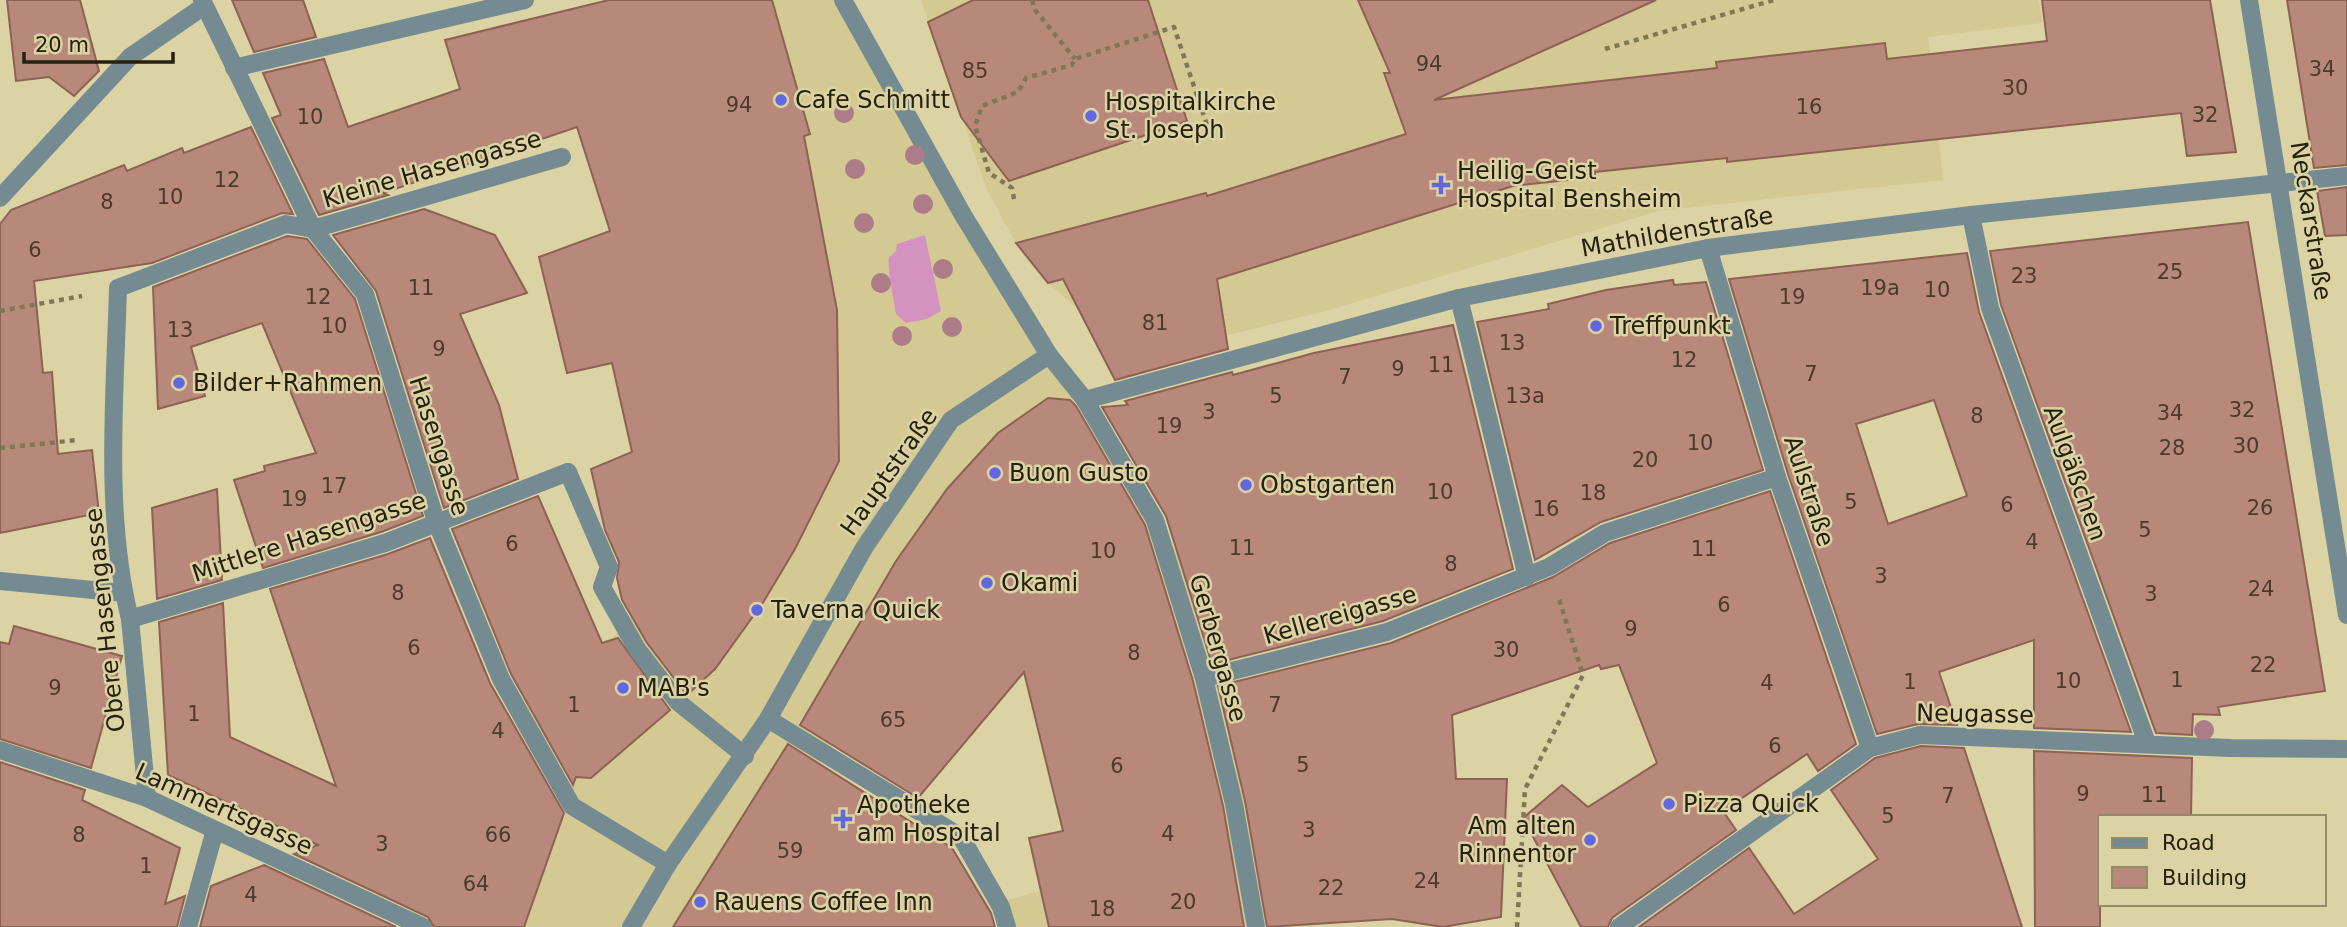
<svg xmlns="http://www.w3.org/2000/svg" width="2347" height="927" font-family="'DejaVu Sans',sans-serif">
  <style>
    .built { fill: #d5c993 }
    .green { fill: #d392c0 }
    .building { fill: #b8897a; stroke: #8d6153; stroke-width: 2; fill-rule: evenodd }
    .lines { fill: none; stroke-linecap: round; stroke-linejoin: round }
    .path { stroke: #7e7858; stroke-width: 4.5; stroke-dasharray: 5 5; stroke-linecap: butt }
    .service { stroke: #758b92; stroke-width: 18 }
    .pedestrian { stroke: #758b92; stroke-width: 18 }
    .minor { stroke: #758b92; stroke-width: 18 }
    .tree { fill: #ac7c88 }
    .poi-dot { fill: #6367df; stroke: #dcd3a4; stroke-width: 2.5 }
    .labels { text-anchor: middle; stroke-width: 5; stroke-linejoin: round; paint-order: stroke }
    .number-label { font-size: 21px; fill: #4a3b2a }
    .poi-label { font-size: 24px; fill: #25210f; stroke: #dcd3a4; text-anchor: start }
    .street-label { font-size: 24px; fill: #25210f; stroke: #dcd3a4 }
  </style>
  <rect width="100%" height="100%" fill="#dcd3a4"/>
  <!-- built -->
  <g class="built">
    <polygon points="695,0 845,0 1052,357 1235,644 1265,927 1010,927 1004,901 1138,863 1019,514 828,751 716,927 401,927 474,780 739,507"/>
    <polygon points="921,0 2039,0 2042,23 1928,37 1943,180 1659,211 1326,311 1107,365 1078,309 1048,283 1016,243 987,190"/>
  </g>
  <!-- green -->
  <path class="green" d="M925 235 941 311 927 319 906 323 896 314C894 300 887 269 889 257L896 251 897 244Z"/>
  <!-- building -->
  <g class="building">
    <polygon points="7,0 80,0 99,71 74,96 49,77 16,81"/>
    <polygon points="232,0 303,0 316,37 254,52"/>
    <polygon points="609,0 772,0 810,134 804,136 837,310 839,461 795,549 764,601 715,669 687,695 647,643 622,600 617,578 619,562 605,530 591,469 632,452 612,363 567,373 539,257 610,231 577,127 383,193 388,195 319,215 272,118 281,115 263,73 324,59 348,127 460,89 445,40"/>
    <polygon points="973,0 1148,0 1187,121 1009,181 961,117 928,22"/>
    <polygon points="1358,0 1656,0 1434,100 1717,68 1716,62 1885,43 1887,59 2047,41 2042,0 2210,0 2236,152 2187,156 2181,113 1727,162 1727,158 1595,172 1595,177 1513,186 1217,279 1228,349 1115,380 1063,279 1048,283 1016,243 1206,193 1207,196 1406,134 1384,73 1390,73"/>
    <polygon points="2287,0 2347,0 2347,165 2314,168"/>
    <polygon points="251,127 293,214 282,213 152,263 34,281 43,373 52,372 58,454 92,450 99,513 0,533 0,224 11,210 124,165 127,171 182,148 184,153"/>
    <polygon points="2347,187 2347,235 2325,236 2317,191"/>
    <polygon points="424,209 495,235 527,293 460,314 499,405 518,479 444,508 376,291 333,235"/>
    <polygon points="2248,222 2325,691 2218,707 2220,715 2193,714 2192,735 2156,733 2001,305 1990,251"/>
    <polygon points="287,236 307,239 355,299 423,516 381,532 263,568 234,480 265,471 264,466 316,453 262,323 191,347 205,396 158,409 153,287"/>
    <path d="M1967 253 1979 312 2131 732 2034 728V640L1939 672 1957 725 1918 724 1877 734 1788 474 1729 279ZM1934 400 1967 496 1888 524 1856 424Z"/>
    <polygon points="1673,280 1674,285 1706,282 1763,470 1601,522 1535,560 1477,322 1549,309 1548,304 1606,290"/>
    <polygon points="1453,325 1513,569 1383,621 1212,664 1166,516 1102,407 1128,405 1125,401 1232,372 1233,375 1314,353"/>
    <polygon points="1048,398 1070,400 1076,406 1145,525 1193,681 1223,806 1244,927 1049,927 1029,838 1063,831 1024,672 918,798 800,725 896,561 947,489 998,433"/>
    <polygon points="217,489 222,580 157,599 152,508"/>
    <polygon points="1770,491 1856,744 1818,771 1807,754 1723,811 1736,830 1612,918 1608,927 1581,927 1523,818 1562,785 1588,807 1657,763 1619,665 1601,669 1599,665 1452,715 1456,779 1507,779 1501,917 1443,927 1392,919 1267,927 1245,801 1218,686 1391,643 1553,577 1610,543"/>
    <polygon points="538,496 602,643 618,638 670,710 591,778 576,777 573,785 511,674 452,529"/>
    <polygon points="430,538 490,683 564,813 524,927 434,927 428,917 294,854 318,845 168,775 159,622 223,603 230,737 336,786 270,589 388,554"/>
    <polygon points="14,626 122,656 91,768 0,739 0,642 9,644"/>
    <polygon points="788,744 952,848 991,913 995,927 673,927"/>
    <polygon points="1921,746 1964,748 2022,927 1639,927 1749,848 1794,914 1878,859 1831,790 1875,758"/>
    <polygon points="2034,751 2192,758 2191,817 2100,817 2100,927 2035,927"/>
    <polygon points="0,762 85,790 82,800 180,848 165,904 185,896 177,927 0,927"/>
    <polygon points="264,865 396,927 200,927 211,886"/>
  </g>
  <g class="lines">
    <!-- path -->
    <g class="path">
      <polyline points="1032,0 1035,10 1075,59"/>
      <polyline points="1605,49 1774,0"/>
      <polyline points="1014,199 1012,188 989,173 975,126 982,106 1018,92 1026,78 1072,65 1075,59 1174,27 1212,140"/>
      <polyline points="0,311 82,296"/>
      <polyline points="0,448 78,440"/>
      <polyline points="1517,927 1525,789 1583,675 1559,599"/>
    </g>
    <!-- service -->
    <g class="service">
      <polyline points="313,229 562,157"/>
      <polyline points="0,581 124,593"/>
      <polyline points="130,619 385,543 568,472"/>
    </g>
    <!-- pedestrian -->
    <g class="pedestrian">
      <polyline points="843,0 963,215 1049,355 1085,400 1459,298 1708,248"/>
      <polyline points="568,472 609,567 602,587 637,649 678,702 745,756"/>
      <polyline points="436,521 501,679 572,806 668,864"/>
      <polyline points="631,927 668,864 768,719 864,548 951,420 1049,355"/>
    </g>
    <!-- minor -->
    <g class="minor">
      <polyline points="202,0 313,229 365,294 436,521"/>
      <polyline points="2249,0 2347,615"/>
      <polyline points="234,68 525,0"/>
      <polyline points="0,198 130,57 204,6"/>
      <polyline points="1971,215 1990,308 2147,743"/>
      <polyline points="1459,298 1527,577"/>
      <polyline points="1085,400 1155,520 1204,678 1234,804 1256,927"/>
      <polyline points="1204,678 1387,632 1549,567 1605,533 1777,477"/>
      <polyline points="768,719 961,837 1001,907 1007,927"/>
      <polyline points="1870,748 1777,477 1708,248 1971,215 2347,176"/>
      <polyline points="0,750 147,798 423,927"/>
      <path d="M147 798 130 619C104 515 115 395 118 288L286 224 313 229"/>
      <polyline points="188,927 215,830"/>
      <polyline points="1619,927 1870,748 1920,735 2230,748 2347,749"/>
    </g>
  </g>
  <!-- trees -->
  <g class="tree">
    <circle cx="844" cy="113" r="10"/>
    <circle cx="915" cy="155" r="10"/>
    <circle cx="855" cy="169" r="10"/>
    <circle cx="923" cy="204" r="10"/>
    <circle cx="864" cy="223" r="10"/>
    <circle cx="943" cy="269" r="10"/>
    <circle cx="881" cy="283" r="10"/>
    <circle cx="952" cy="327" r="10"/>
    <circle cx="902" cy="336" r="10"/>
    <circle cx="2204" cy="730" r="10"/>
  </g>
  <!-- markers -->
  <g class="poi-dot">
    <circle cx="781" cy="100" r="7"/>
    <circle cx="1091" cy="116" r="7"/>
    <path d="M1437.5 174.5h7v7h7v7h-7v7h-7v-7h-7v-7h7z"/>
    <circle cx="1596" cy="326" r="7"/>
    <circle cx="179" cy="383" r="7"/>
    <circle cx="995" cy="473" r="7"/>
    <circle cx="1246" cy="485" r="7"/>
    <circle cx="987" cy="583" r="7"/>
    <circle cx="757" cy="610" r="7"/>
    <circle cx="623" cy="688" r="7"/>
    <circle cx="1669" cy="804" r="7"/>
    <path d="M839.5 808.5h7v7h7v7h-7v7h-7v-7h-7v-7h7z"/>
    <circle cx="1590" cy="840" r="7"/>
    <circle cx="700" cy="902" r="7"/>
  </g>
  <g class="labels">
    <!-- number labels -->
    <g class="number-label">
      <text x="1429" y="71">94</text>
      <text x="2322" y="76">34</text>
      <text x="975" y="78">85</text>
      <text x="2015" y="95">30</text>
      <text x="739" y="112">94</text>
      <text x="1809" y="114">16</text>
      <text x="2205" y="122">32</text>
      <text x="310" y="124">10</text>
      <text x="227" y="187">12</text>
      <text x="170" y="204">10</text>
      <text x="107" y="209">8</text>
      <text x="35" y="257">6</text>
      <text x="2170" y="279">25</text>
      <text x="2024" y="283">23</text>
      <text x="421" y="295">11</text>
      <text x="1880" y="295">19a</text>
      <text x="1937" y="297">10</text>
      <text x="318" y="304">12</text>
      <text x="1792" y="304">19</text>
      <text x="1155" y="330">81</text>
      <text x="334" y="333">10</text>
      <text x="180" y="337">13</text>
      <text x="1512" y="350">13</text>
      <text x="439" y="356">9</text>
      <text x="1684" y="367">12</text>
      <text x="1441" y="372">11</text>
      <text x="1398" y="376">9</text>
      <text x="1811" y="381">7</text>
      <text x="1345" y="384">7</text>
      <text x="1276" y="403">5</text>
      <text x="1525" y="403">13a</text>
      <text x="2242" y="417">32</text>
      <text x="1209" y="419">3</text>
      <text x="2170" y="420">34</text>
      <text x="1977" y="423">8</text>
      <text x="1169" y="433">19</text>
      <text x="1700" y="450">10</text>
      <text x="2246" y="453">30</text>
      <text x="2172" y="455">28</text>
      <text x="1645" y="467">20</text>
      <text x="334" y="493">17</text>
      <text x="1440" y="499">10</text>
      <text x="1593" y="500">18</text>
      <text x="294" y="506">19</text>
      <text x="1851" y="509">5</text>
      <text x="2007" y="512">6</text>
      <text x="2260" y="515">26</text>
      <text x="1546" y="516">16</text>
      <text x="2145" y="537">5</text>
      <text x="2032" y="549">4</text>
      <text x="512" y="551">6</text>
      <text x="1242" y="555">11</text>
      <text x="1704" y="556">11</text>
      <text x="1103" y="558">10</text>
      <text x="1451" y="571">8</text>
      <text x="1881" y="583">3</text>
      <text x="2261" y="596">24</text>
      <text x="398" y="600">8</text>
      <text x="2151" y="601">3</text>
      <text x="1724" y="612">6</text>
      <text x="1631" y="636">9</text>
      <text x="414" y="655">6</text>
      <text x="1506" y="657">30</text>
      <text x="1134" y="660">8</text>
      <text x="2263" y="672">22</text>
      <text x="2177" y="687">1</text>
      <text x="2068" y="688">10</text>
      <text x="1910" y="689">1</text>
      <text x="1767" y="690">4</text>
      <text x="55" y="695">9</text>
      <text x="574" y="712">1</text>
      <text x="1275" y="712">7</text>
      <text x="194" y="721">1</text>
      <text x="893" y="727">65</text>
      <text x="498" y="738">4</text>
      <text x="1775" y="753">6</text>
      <text x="1303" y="772">5</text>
      <text x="1117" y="773">6</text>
      <text x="2083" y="801">9</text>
      <text x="2154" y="802">11</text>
      <text x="1948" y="803">7</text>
      <text x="1888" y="823">5</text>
      <text x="1309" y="837">3</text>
      <text x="1168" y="841">4</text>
      <text x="79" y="842">8</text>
      <text x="498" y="842">66</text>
      <text x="382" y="851">3</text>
      <text x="790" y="858">59</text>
      <text x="146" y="873">1</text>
      <text x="1427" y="888">24</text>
      <text x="476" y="891">64</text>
      <text x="1331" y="895">22</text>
      <text x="251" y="902">4</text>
      <text x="1183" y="909">20</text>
      <text x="1102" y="916">18</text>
    </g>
    <!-- poi labels -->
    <g class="poi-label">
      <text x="795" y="108">Cafe Schmitt</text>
      <text x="1105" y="110">Hospitalkirche<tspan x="1105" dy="28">St. Joseph</tspan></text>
      <text x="1457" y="179">Heilig-Geist<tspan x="1457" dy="28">Hospital Bensheim</tspan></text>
      <text x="1610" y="334">Treffpunkt</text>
      <text x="193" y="391">Bilder+Rahmen</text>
      <text x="1009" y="481">Buon Gusto</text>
      <text x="1260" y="493">Obstgarten</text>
      <text x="1001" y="591">Okami</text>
      <text x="771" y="618">Taverna Quick</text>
      <text x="637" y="696">MAB's</text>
      <text x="1683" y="812">Pizza Quick</text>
      <text x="857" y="813">Apotheke<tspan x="857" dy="28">am Hospital</tspan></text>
      <text x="1576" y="834" text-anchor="end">Am alten<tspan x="1576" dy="28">Rinnentor</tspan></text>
      <text x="714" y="910">Rauens Coffee Inn</text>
    </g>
    <!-- street labels -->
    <g class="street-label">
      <text transform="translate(432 169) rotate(-16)" y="8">Kleine Hasengasse</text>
      <text transform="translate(2311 221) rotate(81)" y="8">Neckarstraße</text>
      <text transform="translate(1677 232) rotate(-10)" y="8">Mathildenstraße</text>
      <text transform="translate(439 446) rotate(72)" y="8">Hasengasse</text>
      <text transform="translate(889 472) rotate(-55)" y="8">Hauptstraße</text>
      <text transform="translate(2075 473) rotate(70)" y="8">Aulgäßchen</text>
      <text transform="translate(1809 491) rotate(72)" y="8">Aulstraße</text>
      <text transform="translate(309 537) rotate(-18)" y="8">Mittlere Hasengasse</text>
      <text transform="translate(1340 615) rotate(-16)" y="8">Kellereigasse</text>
      <text transform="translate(105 620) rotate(-96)" y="8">Obere Hasengasse</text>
      <text transform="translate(1218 648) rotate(74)" y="8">Gerbergasse</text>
      <text transform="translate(1975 714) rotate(1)" y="8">Neugasse</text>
      <text transform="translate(224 809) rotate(24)" y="8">Lammertsgasse</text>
    </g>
  </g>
  <!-- legend -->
  <rect x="2098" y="815" width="228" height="91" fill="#dcd3a4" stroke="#938c68" stroke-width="2"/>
  <rect x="2112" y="838" width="35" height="10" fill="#758b92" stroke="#938c68" stroke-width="2"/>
  <text x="2162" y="850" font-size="21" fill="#25210f">Road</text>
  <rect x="2112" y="867" width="35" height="21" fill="#b8897a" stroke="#938c68" stroke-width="2"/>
  <text x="2162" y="885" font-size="21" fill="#25210f">Building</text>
  <!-- scale -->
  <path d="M24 52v10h149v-10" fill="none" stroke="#25210f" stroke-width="3.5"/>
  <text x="35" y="52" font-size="21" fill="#25210f" stroke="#dcd3a4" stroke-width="5" paint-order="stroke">20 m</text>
</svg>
